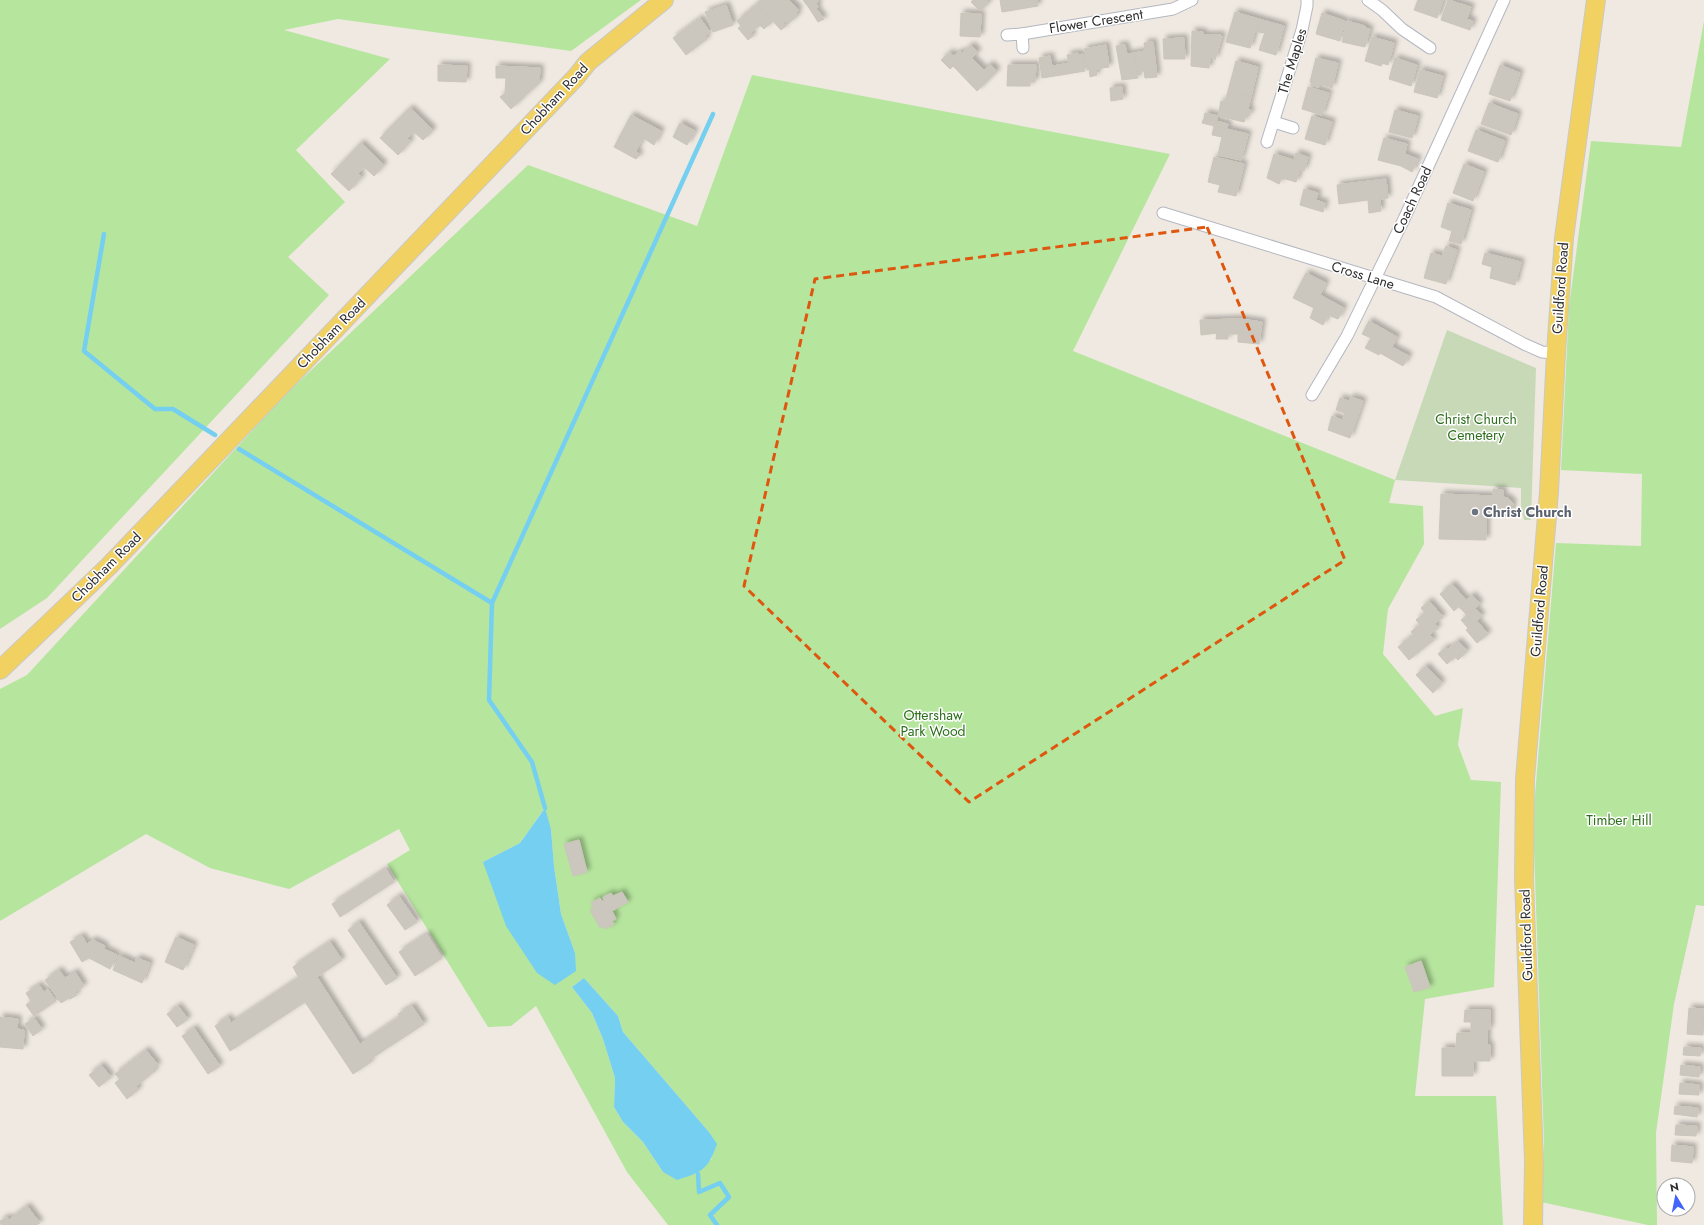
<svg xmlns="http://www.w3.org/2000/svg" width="1704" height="1225" font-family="Jost,sans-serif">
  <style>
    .green { fill: #b6e59e; fill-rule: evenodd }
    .cemetery { fill: #c8d9b8 }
    .water { fill: #75cff0 }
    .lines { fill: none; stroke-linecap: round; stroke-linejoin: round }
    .stream { stroke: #75cff0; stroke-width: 4.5 }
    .building { fill: #cbc7bf; stroke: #cbc5ba; filter: url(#shadow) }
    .minor-casing { stroke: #b4b7c1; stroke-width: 13 }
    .primary-casing { stroke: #c9c9c9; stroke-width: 20 }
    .minor { stroke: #fff; stroke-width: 11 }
    .primary { stroke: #f2d163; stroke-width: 18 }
    .marked { fill: none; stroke: #df570e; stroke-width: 3; stroke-dasharray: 8 5; stroke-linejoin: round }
    .worship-dot { fill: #6b7280; stroke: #fff; stroke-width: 1.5 }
    .labels { text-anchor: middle; stroke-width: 3; stroke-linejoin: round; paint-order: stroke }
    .street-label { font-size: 14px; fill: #2e2e2e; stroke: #fff }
    .park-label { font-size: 14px; fill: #2c6e1b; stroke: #fff }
    .worship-label { font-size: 14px; font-weight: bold; fill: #5b616d; stroke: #fff; text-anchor: start }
  </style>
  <defs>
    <filter id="shadow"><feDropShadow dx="3.5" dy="-3.5" stdDeviation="2" flood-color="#0004"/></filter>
  </defs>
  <rect width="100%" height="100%" fill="#efe9e1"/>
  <!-- green -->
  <g class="green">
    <polygon points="0,0 641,0 571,51 338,19 284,30 390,59 296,150 345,202 288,257 329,295 47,598 0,629"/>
    <polygon points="1704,21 1704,906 1696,905 1674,1004 1656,1133 1657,1225 1648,1225 1541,1202 1544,1142 1533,819 1556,543 1641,546 1642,474 1561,470 1569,307 1591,141 1681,147"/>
    <path d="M752 75 1170 154 1073 351 1395 480 1389 503 1423 506 1424 544 1388 609 1383 654 1435 716 1463 708 1458 745 1471 780 1501 782 1494 987 1425 999 1415 1096H1496L1503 1225H668L627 1172 536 1006 511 1026 488 1027 387 864 410 850 399 829 289 889 210 868 146 834 0 921V689L27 675 287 393 528 165 697 226ZM544 809 551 829 554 866 561 914 575 953 483 862 520 843ZM584 978 618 1016 623 1032 709 1132 716 1144 711 1160 663 1172 643 1142 623 1122 614 1107 615 1078 603 1039 592 1013 572 987Z"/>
  </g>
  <!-- cemetery -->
  <polygon class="cemetery" points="1447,330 1536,368 1531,520 1524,520 1521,508 1521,488 1395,480"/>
  <!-- water -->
  <g class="water">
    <polygon points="545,808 551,829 554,866 561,914 575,953 576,971 555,985 537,973 506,926 483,862 520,843"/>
    <path d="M584 978 618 1016 623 1032 709 1132 717 1144C708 1170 702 1172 677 1180L663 1172 643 1142 623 1122 614 1107 615 1078 603 1039 592 1013 572 987Z"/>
  </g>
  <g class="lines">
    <!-- stream -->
    <g class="stream">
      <polyline points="104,234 84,351 155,409 173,409 215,435"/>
      <polyline points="239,449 492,603"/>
      <polyline points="545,808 532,762 489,700 492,603 713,114"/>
      <polyline points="698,1174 699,1192 720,1183 729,1197 710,1215 717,1225"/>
    </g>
  </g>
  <!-- building -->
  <g class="building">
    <polygon points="761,0 789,0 799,10 796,13 798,15 788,24 786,21 783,23 786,26 781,30 757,4"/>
    <polygon points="803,0 818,0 819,1 809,8"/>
    <polygon points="973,0 987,0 989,2 980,11 971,2"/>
    <polygon points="1000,0 1037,0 1038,6 1002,12"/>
    <polygon points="1418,0 1443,0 1437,18 1414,10"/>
    <polygon points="1448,0 1471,7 1467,19 1473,21 1470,30 1441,20"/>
    <polygon points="816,3 818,7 816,9 824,19 818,22 809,8"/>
    <polygon points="757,4 772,22 764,29 760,25 750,33 753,36 748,40 738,28 741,26 737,21"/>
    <polygon points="726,5 733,25 713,32 705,12"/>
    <polygon points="1235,12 1259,19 1250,48 1226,42"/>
    <polygon points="961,13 981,14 980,37 960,36"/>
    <polygon points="1322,13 1345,21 1340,41 1316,34"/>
    <polygon points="700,18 710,32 705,36 707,39 686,55 673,38"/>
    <polygon points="1259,19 1284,26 1276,55 1259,50 1265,32 1262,33 1255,31"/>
    <polygon points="1347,21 1365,26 1365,28 1370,29 1365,47 1342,42"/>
    <polygon points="1192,31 1203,32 1203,35 1221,35 1222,36 1215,60 1210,56 1209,68 1191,66"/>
    <polygon points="1372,37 1394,43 1388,65 1382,63 1381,66 1365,61"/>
    <polygon points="1184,38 1185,59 1164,59 1163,39"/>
    <polygon points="1153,42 1157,77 1145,78 1144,71 1137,72 1134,53 1145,51 1144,43"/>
    <polygon points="971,45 978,52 972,58 984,70 990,64 997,71 977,91 953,66 950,69 941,60 950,52 953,56 960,52 962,53"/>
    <polygon points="1106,45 1109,67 1096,69 1097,75 1090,77 1089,69 1087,70 1084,49"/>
    <polygon points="1125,45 1127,54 1134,53 1138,78 1122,80 1116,46"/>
    <polygon points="1078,53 1078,55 1083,54 1085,71 1061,75 1059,65 1069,63 1067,55"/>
    <polygon points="1050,56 1052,66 1059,65 1061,75 1042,78 1039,58"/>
    <polygon points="1316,58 1338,63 1332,88 1320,84 1319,87 1311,86 1312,83 1310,82"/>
    <polygon points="1395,58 1417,65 1411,86 1389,79"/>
    <polygon points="1236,61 1258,67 1251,97 1228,91"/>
    <polygon points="438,65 467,66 466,82 438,81"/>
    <polygon points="1008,65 1036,65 1035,82 1030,82 1030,86 1007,86"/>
    <polygon points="1500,65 1520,73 1510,101 1489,94"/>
    <polygon points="496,66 540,68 539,83 511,109 500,97 505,93 506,78 496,78"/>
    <polygon points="1420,70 1443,76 1437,98 1414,92"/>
    <polygon points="1122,87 1123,99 1111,101 1110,88"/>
    <polygon points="1308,87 1329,93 1322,115 1302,109"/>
    <polygon points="1228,91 1251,97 1248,109 1251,110 1249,116 1246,115 1244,122 1218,116 1221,101 1225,102"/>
    <polygon points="1489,103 1518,114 1511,135 1481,124"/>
    <polygon points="410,108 433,130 423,140 414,132 407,139 411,141 398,155 380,138"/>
    <polygon points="1395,110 1418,116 1412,138 1389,132"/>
    <polygon points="1205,113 1218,116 1216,121 1204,118"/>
    <polygon points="631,115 661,131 654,145 643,138 636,151 640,155 636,159 614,147"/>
    <polygon points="1312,116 1332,122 1325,145 1305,139"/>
    <polygon points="1204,118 1228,124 1227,129 1202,123"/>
    <polygon points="680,123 695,131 687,145 673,137"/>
    <polygon points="1214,126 1248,134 1241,160 1218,155 1222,137 1212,135"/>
    <polygon points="1476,130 1505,141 1498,162 1468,151"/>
    <polygon points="1384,138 1407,144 1405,154 1418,159 1412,172 1401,166 1378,160"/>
    <polygon points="361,143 384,165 374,176 364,167 358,174 362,177 349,191 331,174"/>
    <polygon points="1296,153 1308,157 1304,171 1300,170 1296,182 1282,178 1279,184 1267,178 1274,154 1294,160"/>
    <polygon points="1214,157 1244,164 1236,196 1218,192 1220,185 1208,182"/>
    <polygon points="1464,164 1484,172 1473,201 1453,193"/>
    <polygon points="1386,179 1388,198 1380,199 1381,211 1369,213 1368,200 1339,204 1337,185"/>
    <polygon points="1304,189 1318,193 1316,200 1325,203 1323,212 1300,205"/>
    <polygon points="1448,203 1471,210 1461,244 1449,241 1452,231 1441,227"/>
    <polygon points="1446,246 1457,250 1446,284 1424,278 1431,253 1442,256"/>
    <polygon points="1485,253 1521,262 1515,285 1490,278 1492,267 1482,264"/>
    <polygon points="1306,273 1326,283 1320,295 1344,308 1338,319 1328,315 1323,325 1310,318 1314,308 1293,298"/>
    <polygon points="1240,319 1262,322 1259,344 1238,342 1238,334 1228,334 1228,339 1216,339 1217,333 1201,335 1200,320"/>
    <polygon points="1369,321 1397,337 1392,347 1409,356 1403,366 1380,353 1379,355 1365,348 1371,338 1362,334"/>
    <polygon points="1351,397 1363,401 1350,438 1328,430 1332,416 1342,420 1345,413 1336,410 1340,398 1349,401"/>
    <polygon points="1493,489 1503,490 1503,497 1508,498 1513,503 1512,509 1509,516 1486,516 1486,540 1439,539 1441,494 1493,496"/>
    <polygon points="1452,584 1466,600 1454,611 1440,594"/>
    <polygon points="1472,595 1480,604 1467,615 1459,607"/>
    <polygon points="1429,601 1443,617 1434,624 1421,608"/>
    <polygon points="1475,608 1482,616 1468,628 1461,620"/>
    <polygon points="1424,613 1438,628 1429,635 1416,620"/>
    <polygon points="1477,621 1488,634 1477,643 1466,630"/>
    <polygon points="1420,624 1434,640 1425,647 1411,632"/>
    <polygon points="1414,634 1425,647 1409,660 1398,647"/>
    <polygon points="1458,641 1467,651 1458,660 1448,649"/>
    <polygon points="1446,647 1455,657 1447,664 1438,654"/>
    <polygon points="1426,666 1442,683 1433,693 1416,675"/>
    <polygon points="579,840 587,872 573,876 564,844"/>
    <polygon points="386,869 394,882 340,917 332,904"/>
    <polygon points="622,892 628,902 612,911 616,919 612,921 614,924 606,929 604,926 600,928 590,910 594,908 591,903 600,898 603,902 604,901 603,897 611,893 613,896"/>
    <polygon points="399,896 417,922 405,930 387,905"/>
    <polygon points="359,922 397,978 386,985 348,930"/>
    <polygon points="427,934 442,958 415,976 399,952"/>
    <polygon points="82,936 87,944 93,940 105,946 104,949 117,955 110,969 89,958 82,962 70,942"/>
    <polygon points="176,937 194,945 183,970 165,962"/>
    <polygon points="330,942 342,960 317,977 360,1044 400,1017 398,1014 412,1006 424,1024 369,1060 371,1062 353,1074 305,1002 230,1051 215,1026 228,1017 231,1023 299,978 293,967"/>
    <polygon points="119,956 135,963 137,958 150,963 142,983 113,970"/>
    <polygon points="1421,961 1430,987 1414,992 1405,967"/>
    <polygon points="59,970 65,978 75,972 84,986 75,992 77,995 70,999 69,998 61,1003 45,980"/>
    <polygon points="39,985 44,992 48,989 56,1001 34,1016 26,1005 31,1001 26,993"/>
    <polygon points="178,1006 188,1019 177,1027 167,1014"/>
    <polygon points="1689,1008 1704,1009 1703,1035 1687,1034"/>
    <polygon points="1465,1010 1490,1010 1490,1029 1487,1029 1487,1045 1490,1045 1490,1061 1473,1061 1473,1076 1442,1076 1442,1048 1456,1048 1457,1033 1471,1033 1471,1022 1464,1022"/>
    <polygon points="0,1017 18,1019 17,1029 24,1030 23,1049 0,1047"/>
    <polygon points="34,1018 42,1029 33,1036 25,1024"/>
    <polygon points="194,1028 220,1066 208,1074 182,1036"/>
    <polygon points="1684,1047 1701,1048 1700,1056 1683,1055"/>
    <polygon points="146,1050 158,1065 153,1069 155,1071 136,1086 139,1089 127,1099 115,1083 120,1079 115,1074"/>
    <polygon points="101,1065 111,1077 99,1087 89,1075"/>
    <polygon points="1681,1065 1700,1067 1699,1077 1680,1075"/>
    <polygon points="1680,1083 1699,1085 1699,1095 1679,1094"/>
    <polygon points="1675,1106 1698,1108 1697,1117 1674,1114"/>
    <polygon points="1676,1125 1697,1126 1696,1136 1675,1135"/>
    <polygon points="1672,1145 1693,1147 1692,1163 1671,1161"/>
    <polygon points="27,1206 40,1223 36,1225 1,1225 0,1221 7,1217 9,1220"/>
  </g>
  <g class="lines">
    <!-- minor casing -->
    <g class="minor-casing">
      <g id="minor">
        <polyline points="1368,0 1382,10 1402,29 1430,48"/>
        <polyline points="1022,34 1173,9 1192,0"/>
        <polyline points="1007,35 1022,34 1023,48"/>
        <polyline points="1274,122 1293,128"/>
        <polyline points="1267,142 1302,30 1307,6 1307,0"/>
        <polyline points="1163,213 1436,297 1524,344 1542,352 1556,353"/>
        <polyline points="1312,395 1347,336 1404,219 1504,0"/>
      </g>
    </g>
    <!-- primary casing -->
    <g class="primary-casing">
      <g id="primary">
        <polyline points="0,670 109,566 576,77 588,62 664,0"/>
        <polyline points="1533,1225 1534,1162 1524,879 1525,779 1549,492 1556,353 1564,238 1596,0"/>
      </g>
    </g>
    <!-- minor -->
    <use href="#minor" class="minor"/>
    <!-- primary -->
    <use href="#primary" class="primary"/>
  </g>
  <!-- marked area -->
  <path class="marked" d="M1207 227 1345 560 969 802 744 586 815 279Z"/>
  <!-- markers -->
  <circle class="worship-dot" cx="1475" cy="512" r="4"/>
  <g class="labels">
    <!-- street labels -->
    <g class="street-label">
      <text transform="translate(1096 21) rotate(-9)" y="5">Flower Crescent</text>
      <text transform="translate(1292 61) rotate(-73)" y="5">The Maples</text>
      <text transform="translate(554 99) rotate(-47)" y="5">Chobham Road</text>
      <text transform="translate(1412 200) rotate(-65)" y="5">Coach Road</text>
      <text transform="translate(1363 275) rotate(17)" y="5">Cross Lane</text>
      <text transform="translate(1560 288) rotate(-86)" y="5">Guildford Road</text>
      <text transform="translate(331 333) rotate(-46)" y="5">Chobham Road</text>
      <text transform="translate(106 567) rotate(-45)" y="5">Chobham Road</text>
      <text transform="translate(1539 611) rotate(-85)" y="5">Guildford Road</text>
      <text transform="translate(1526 935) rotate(-92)" y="5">Guildford Road</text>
    </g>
    <!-- park labels -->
    <g class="park-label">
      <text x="1476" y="424">Christ Church<tspan x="1476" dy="16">Cemetery</tspan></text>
      <text x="933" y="720">Ottershaw<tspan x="933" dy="16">Park Wood</tspan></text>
      <text x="1619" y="825">Timber Hill</text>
    </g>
    <!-- worship labels -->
    <g class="worship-label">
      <text x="1483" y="517">Christ Church</text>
    </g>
  </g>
  <!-- north arrow -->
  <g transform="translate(1676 1197) rotate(350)"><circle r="19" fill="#ffffff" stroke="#ababab"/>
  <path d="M0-3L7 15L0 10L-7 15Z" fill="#4264fb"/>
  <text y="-6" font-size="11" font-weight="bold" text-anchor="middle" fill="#2e2e2e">N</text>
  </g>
</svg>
